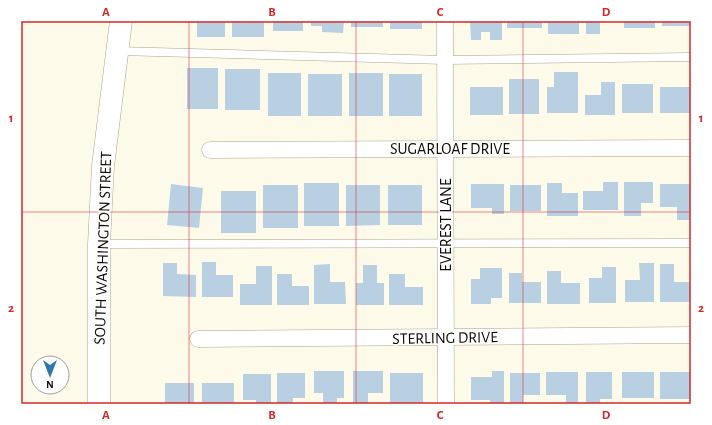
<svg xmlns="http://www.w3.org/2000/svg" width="712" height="425" font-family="'Alegreya Sans',sans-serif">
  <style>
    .building { fill: #b9d0e2 }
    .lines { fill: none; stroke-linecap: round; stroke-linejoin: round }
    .service-casing { stroke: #aba58c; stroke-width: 9 }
    .minor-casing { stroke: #aba58c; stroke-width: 17 }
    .secondary-casing { stroke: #aba58c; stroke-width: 23 }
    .service { stroke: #fff; stroke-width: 8 }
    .minor { stroke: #fff; stroke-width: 16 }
    .secondary { stroke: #fff; stroke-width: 22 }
    .grid { fill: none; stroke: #d62828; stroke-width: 1; stroke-opacity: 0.55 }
    .labels { text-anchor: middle; stroke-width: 3; stroke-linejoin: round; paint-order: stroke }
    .street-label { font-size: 16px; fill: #0e0c04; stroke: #fff }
    .neatline { fill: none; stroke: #d62828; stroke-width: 1.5 }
    .grid-label { font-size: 13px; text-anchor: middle; font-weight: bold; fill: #d62828 }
  </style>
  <rect width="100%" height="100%" fill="#fefaea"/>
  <!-- building -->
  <g class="building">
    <rect x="197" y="21" width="28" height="16"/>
    <rect x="232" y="21" width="32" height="16"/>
    <rect x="273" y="21" width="30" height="10"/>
    <polygon points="311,21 344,21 343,33 322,32 322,26 311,26"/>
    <rect x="351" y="21" width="32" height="6"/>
    <rect x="390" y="21" width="32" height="8"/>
    <polygon points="470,21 502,21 502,40 490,40 490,32 481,32 481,40 471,40"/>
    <rect x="507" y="21" width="35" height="7"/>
    <rect x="548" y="21" width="31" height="13"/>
    <rect x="586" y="21" width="14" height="13"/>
    <rect x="624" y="21" width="31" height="7"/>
    <rect x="662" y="21" width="29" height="5"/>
    <rect x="187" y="68" width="31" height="41"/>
    <rect x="225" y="69" width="35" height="41"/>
    <polygon points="554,72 578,72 578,113 547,113 547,87 554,87"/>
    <rect x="268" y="73" width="33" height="43"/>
    <rect x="349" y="73" width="34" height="43"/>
    <rect x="308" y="74" width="34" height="42"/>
    <rect x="389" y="74" width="33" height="42"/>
    <rect x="509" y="79" width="30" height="35"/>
    <polygon points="601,82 615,82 615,115 585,115 585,95 601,95"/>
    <rect x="622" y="84" width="31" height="29"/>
    <rect x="470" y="87" width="33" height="28"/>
    <rect x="660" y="87" width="31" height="26"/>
    <polygon points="603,182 618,182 618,210 583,210 583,191 603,191"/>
    <polygon points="624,182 653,182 653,203 641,203 641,216 624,216"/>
    <rect x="304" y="183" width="35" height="43"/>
    <polygon points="547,183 562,183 562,193 578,193 578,216 547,216"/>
    <polygon points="171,184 203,188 199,228 167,225"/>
    <polygon points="471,184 504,184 504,214 492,214 492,208 471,208"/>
    <polygon points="660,184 691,184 691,220 677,220 677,207 660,207"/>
    <rect x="263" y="185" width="35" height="43"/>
    <polygon points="346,185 380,185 380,225 346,226"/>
    <rect x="388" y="185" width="34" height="40"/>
    <rect x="510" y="185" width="31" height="26"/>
    <rect x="221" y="191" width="35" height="42"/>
    <polygon points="202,262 216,262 216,275 233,275 233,297 202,297"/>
    <polygon points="163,263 177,263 177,274 196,275 196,297 163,296"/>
    <polygon points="639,263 654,263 654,302 625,302 625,280 640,280"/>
    <polygon points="330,264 330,282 345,282 346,304 314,304 314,265"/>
    <polygon points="660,264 674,264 674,282 690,282 690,302 660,302"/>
    <polygon points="363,265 377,265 377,283 384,283 384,305 356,305 356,283 363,283"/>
    <polygon points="256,266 272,266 272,305 240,305 240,284 256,284"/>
    <polygon points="602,267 616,267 616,303 589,303 589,278 602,278"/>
    <polygon points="480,268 502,268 502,298 491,298 491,304 471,304 471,279 480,279"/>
    <polygon points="547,271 561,271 561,283 580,283 580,304 547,304"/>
    <polygon points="509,273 522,273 522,282 541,282 541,303 509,303"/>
    <polygon points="277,274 292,274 292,286 309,286 309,305 277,305"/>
    <polygon points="389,274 405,274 405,287 423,287 423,305 389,305"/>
    <polygon points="314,371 344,371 344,398 337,398 337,404 323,404 323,393 314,393"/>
    <polygon points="353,371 383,371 383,393 368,393 368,404 353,404"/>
    <polygon points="492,371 504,371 504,404 490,404 490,400 471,400 471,377 492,377"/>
    <polygon points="546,372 578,372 578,404 566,404 566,395 546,395"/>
    <polygon points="586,372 612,372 612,399 600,399 600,404 586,404"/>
    <rect x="622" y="372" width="32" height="26"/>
    <rect x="660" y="372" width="31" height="27"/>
    <polygon points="277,373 305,373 305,398 293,398 293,404 277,404"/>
    <rect x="390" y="373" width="33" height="30"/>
    <polygon points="510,373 540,373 540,395 523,395 523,404 510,404"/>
    <polygon points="243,374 271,374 271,404 256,404 256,400 243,400"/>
    <rect x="165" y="383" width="29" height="21"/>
    <rect x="202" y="383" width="32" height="21"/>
  </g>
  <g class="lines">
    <!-- service casing -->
    <g class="service-casing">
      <g id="service">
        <polyline points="118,51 445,60 691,57"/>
        <polyline points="100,244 691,243"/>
      </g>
    </g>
    <!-- minor casing -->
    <g class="minor-casing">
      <g id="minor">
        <polyline points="445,21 446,404"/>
        <polyline points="210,150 691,148"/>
        <polyline points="198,339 691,335"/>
      </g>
    </g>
    <!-- secondary casing -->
    <g class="secondary-casing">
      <polyline id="secondary" points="99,404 99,244 103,166 121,21"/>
    </g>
    <!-- service -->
    <use href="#service" class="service"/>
    <!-- minor -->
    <use href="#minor" class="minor"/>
    <!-- secondary -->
    <use href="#secondary" class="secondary"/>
  </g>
  <!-- grid -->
  <path class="grid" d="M189 21V404M356 21V404M523 21V404M21 212H691"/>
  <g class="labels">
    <!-- street labels -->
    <g class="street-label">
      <text x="450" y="154">SUGARLOAF DRIVE</text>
      <text transform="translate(445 225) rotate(-90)" y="6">EVEREST LANE</text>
      <text transform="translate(102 248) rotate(-88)" y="6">SOUTH WASHINGTON STREET</text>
      <text transform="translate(445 337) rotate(-1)" y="6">STERLING DRIVE</text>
    </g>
  </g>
  <!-- border -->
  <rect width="712" height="425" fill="none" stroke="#ffffff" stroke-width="44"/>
  <!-- north arrow -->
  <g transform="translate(50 375) rotate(180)"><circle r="19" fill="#ffffff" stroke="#9f9e9b"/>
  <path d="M0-3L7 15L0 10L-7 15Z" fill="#2d78ab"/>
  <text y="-6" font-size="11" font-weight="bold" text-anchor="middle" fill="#0e0c04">N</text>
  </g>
  <rect x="22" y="22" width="668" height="381" class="neatline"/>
  <g class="grid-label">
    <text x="106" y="16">A</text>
    <text x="272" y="16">B</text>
    <text x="440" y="16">C</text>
    <text x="606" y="16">D</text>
    <text x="11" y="122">1</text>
    <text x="701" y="122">1</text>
    <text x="11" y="312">2</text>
    <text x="701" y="312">2</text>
    <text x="106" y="419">A</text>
    <text x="272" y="419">B</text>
    <text x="440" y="419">C</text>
    <text x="606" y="419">D</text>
  </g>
</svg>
